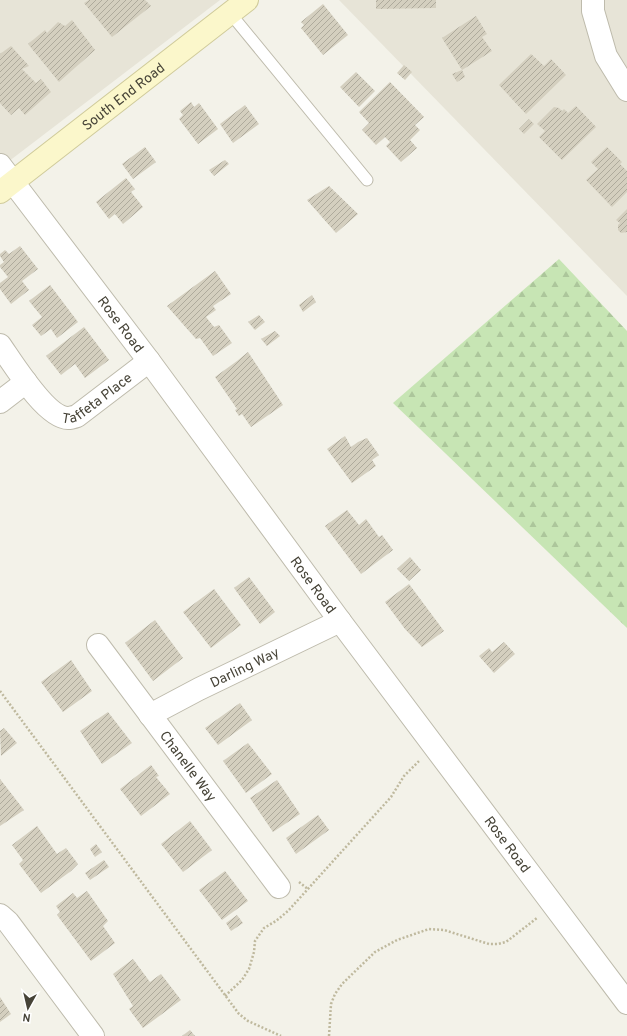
<svg xmlns="http://www.w3.org/2000/svg" width="627" height="1036" font-family="Overpass,sans-serif">
  <style>
    .residential { fill: #e7e4d7 }
    .forest { fill: url(#forest-firs) }
    .building { fill: url(#building-hatch) }
    .lines { fill: none; stroke-linecap: round; stroke-linejoin: round }
    .lane-casing { stroke: #bebbac; stroke-width: 13 }
    .street-casing { stroke: #bebbac; stroke-width: 24 }
    .secondary-casing { stroke: #d0cb9b; stroke-width: 24 }
    .path { stroke: #bfb99e; stroke-width: 2.5; stroke-dasharray: 2 2; stroke-linecap: butt }
    .lane { stroke: #fff; stroke-width: 11 }
    .street { stroke: #fff; stroke-width: 22 }
    .secondary { stroke: #fbf7cb; stroke-width: 22 }
    .labels { text-anchor: middle; stroke-width: 3; stroke-linejoin: round; paint-order: stroke }
    .street-label { font-size: 14px; fill: #464337; stroke: #fff }
  </style>
  <defs>
    <pattern id="forest-firs" width="22" height="20" patternUnits="userSpaceOnUse"><rect width="22" height="20" fill="#c7e5b4"/><path d="M5 1l3.5 6h-7zM16 11l3.5 6h-7z" fill="#acc69b"/></pattern>
    <pattern id="building-hatch" width="6" height="6" patternUnits="userSpaceOnUse"><rect width="6" height="6" fill="#d4cfbf"/><path d="M-1 1l2-2M0 6l6-6M5 7l2-2" fill="none" stroke="#aeaa9c"/></pattern>
  </defs>
  <rect width="100%" height="100%" fill="#f3f2e9"/>
  <!-- residential -->
  <g class="residential">
    <polygon points="0,0 220,0 0,168"/>
    <polygon points="339,0 627,0 627,296"/>
  </g>
  <!-- forest -->
  <polygon class="forest" points="559,259 627,331 627,628 393,403"/>
  <!-- building -->
  <g class="building">
    <polygon points="89,0 145,0 151,6 112,37 84,3"/>
    <polygon points="376,0 436,0 436,8 376,9"/>
    <polygon points="323,4 348,35 323,55 301,28 304,25 301,22"/>
    <polygon points="476,16 487,34 482,37 492,51 462,70 442,38"/>
    <polygon points="72,20 95,50 59,82 28,44 45,30 47,33 58,22 65,26"/>
    <polygon points="11,46 29,66 22,69 36,83 41,79 51,92 25,115 19,108 11,115 0,103 0,54"/>
    <polygon points="531,54 544,66 551,59 566,75 526,114 499,85"/>
    <polygon points="404,65 412,72 405,80 397,73"/>
    <polygon points="462,70 465,77 457,82 452,74"/>
    <polygon points="356,72 375,91 359,107 340,87"/>
    <polygon points="390,82 424,117 415,125 420,130 410,140 417,148 401,162 386,146 390,142 385,137 376,145 362,130 369,123 359,112"/>
    <polygon points="191,102 194,107 199,103 218,129 198,144 179,119 183,115 180,111"/>
    <polygon points="245,105 259,124 233,143 220,124"/>
    <polygon points="576,106 596,127 562,160 539,137 545,131 537,124 554,107 559,108 562,111 564,109 568,113"/>
    <polygon points="529,119 534,124 524,134 519,129"/>
    <polygon points="145,147 156,162 133,179 122,164"/>
    <polygon points="607,147 622,162 620,164 627,171 627,192 612,207 586,180 598,169 591,162"/>
    <polygon points="225,160 229,164 214,176 209,170"/>
    <polygon points="126,178 135,189 131,192 143,207 123,224 115,214 109,219 96,202"/>
    <polygon points="329,186 358,214 336,233 307,200"/>
    <polygon points="627,209 627,232 621,233 618,230 618,225 620,223 616,220"/>
    <polygon points="20,246 38,269 22,281 29,290 11,304 0,289 0,283 8,277 0,267 0,265 4,262 0,256 0,254 5,250 9,254"/>
    <polygon points="215,271 231,294 213,306 216,310 206,317 214,327 219,325 232,343 213,356 200,338 196,339 167,306"/>
    <polygon points="50,285 78,322 57,338 51,329 41,336 32,325 42,317 29,301"/>
    <polygon points="312,295 316,302 303,312 299,305"/>
    <polygon points="259,315 265,322 255,330 248,322"/>
    <polygon points="84,327 109,360 85,378 75,364 61,375 46,356"/>
    <polygon points="275,331 280,336 267,346 261,339"/>
    <polygon points="248,352 283,405 251,427 242,414 239,416 235,410 237,409 215,377 237,361"/>
    <polygon points="345,436 351,447 358,442 367,438 379,455 372,460 376,466 352,483 327,449"/>
    <polygon points="347,510 359,525 366,519 379,537 382,535 393,550 361,574 325,526"/>
    <polygon points="410,557 421,570 409,581 397,569"/>
    <polygon points="249,577 275,612 260,624 234,588"/>
    <polygon points="409,584 444,631 422,647 405,629 385,602"/>
    <polygon points="214,589 241,625 211,648 183,612"/>
    <polygon points="155,620 183,658 153,681 125,643"/>
    <polygon points="504,642 515,654 494,673 479,656 489,648 492,652"/>
    <polygon points="71,660 92,691 63,712 41,682"/>
    <polygon points="240,703 252,720 218,745 205,728"/>
    <polygon points="108,712 132,743 102,764 80,731"/>
    <polygon points="4,728 17,743 1,756 0,731"/>
    <polygon points="248,743 272,774 246,793 223,761"/>
    <polygon points="151,765 159,776 156,777 170,794 141,816 120,789"/>
    <polygon points="0,779 24,810 0,826"/>
    <polygon points="277,780 300,814 273,832 250,798"/>
    <polygon points="318,815 329,830 296,854 286,838"/>
    <polygon points="190,821 212,850 183,872 161,844"/>
    <polygon points="37,826 57,854 66,848 78,864 71,871 41,893 19,864 23,860 12,845"/>
    <polygon points="96,844 102,852 95,857 90,849"/>
    <polygon points="104,860 109,867 90,880 85,873"/>
    <polygon points="225,871 248,901 222,920 199,890"/>
    <polygon points="87,891 108,921 103,926 115,943 91,961 57,915 60,912 56,906 73,893 77,898"/>
    <polygon points="237,915 243,923 231,931 226,923"/>
    <polygon points="133,959 150,982 161,974 181,1000 143,1028 129,1009 133,1006 113,974"/>
    <polygon points="0,997 11,1014 0,1022"/>
    <polygon points="190,1030 195,1036 182,1036"/>
  </g>
  <g class="lines">
    <!-- lane casing -->
    <g class="lane-casing">
      <polyline id="lane" points="230,13 367,180"/>
    </g>
    <!-- street casing -->
    <g class="street-casing">
      <g id="street">
        <polyline points="593,0 593,11 606,56 627,90"/>
        <path id="s1" d="M0 165 149 361 340 621 627 1003"/>
        <path id="s2" d="M0 345C12 362 46 418 68 418 71 418 74 417 77 416L149 361"/>
        <polyline points="0,402 26,382"/>
        <path id="s3" d="M98 645 279 887"/>
        <path id="s4" d="M150 715 199 689 340 621"/>
        <polyline points="0,915 8,922 93,1036"/>
      </g>
    </g>
    <!-- secondary casing -->
    <g class="secondary-casing">
      <g id="secondary">
        <path id="s5" d="M0 192 247 0"/>
      </g>
    </g>
    <!-- path -->
    <g class="path">
      <polyline points="0,691 239,1014 248,1021 281,1036"/>
      <polyline points="299,882 308,889"/>
      <polyline points="225,996 242,980 249,969 254,952 255,941 264,928 276,921 288,911 391,797 404,776 420,760"/>
      <polyline points="329,1036 331,1004 335,994 342,984 375,952 397,940 429,929 444,930 489,944 498,944 506,942 537,918"/>
    </g>
    <!-- lane -->
    <use href="#lane" class="lane"/>
    <!-- street -->
    <use href="#street" class="street"/>
    <!-- secondary -->
    <use href="#secondary" class="secondary"/>
  </g>
  <g class="labels">
    <!-- street labels -->
    <g class="street-label">
      <text dy="5" stroke="none"><textPath href="#s5" startOffset="156">South End Road</textPath></text>
      <text dy="5" stroke="none"><textPath href="#s1" startOffset="200">Rose Road</textPath></text>
      <text dy="5" stroke="none"><textPath href="#s2" startOffset="137">Taffeta Place</textPath></text>
      <text dy="5" stroke="none"><textPath href="#s1" startOffset="524">Rose Road</textPath></text>
      <text dy="5" stroke="none"><textPath href="#s4" startOffset="106">Darling Way</textPath></text>
      <text dy="5" stroke="none"><textPath href="#s3" startOffset="151">Chanelle Way</textPath></text>
      <text dy="5" stroke="none"><textPath href="#s1" startOffset="848">Rose Road</textPath></text>
    </g>
  </g>
  <!-- north arrow -->
  <g transform="translate(28 1008) rotate(188)" stroke="#ffffff" stroke-width="3" paint-order="stroke">
  <path d="M0-3L7 15L0 10L-7 15Z" fill="#464337"/>
  <text y="-6" font-size="11" font-weight="bold" text-anchor="middle" fill="#464337">N</text>
  </g>
</svg>
